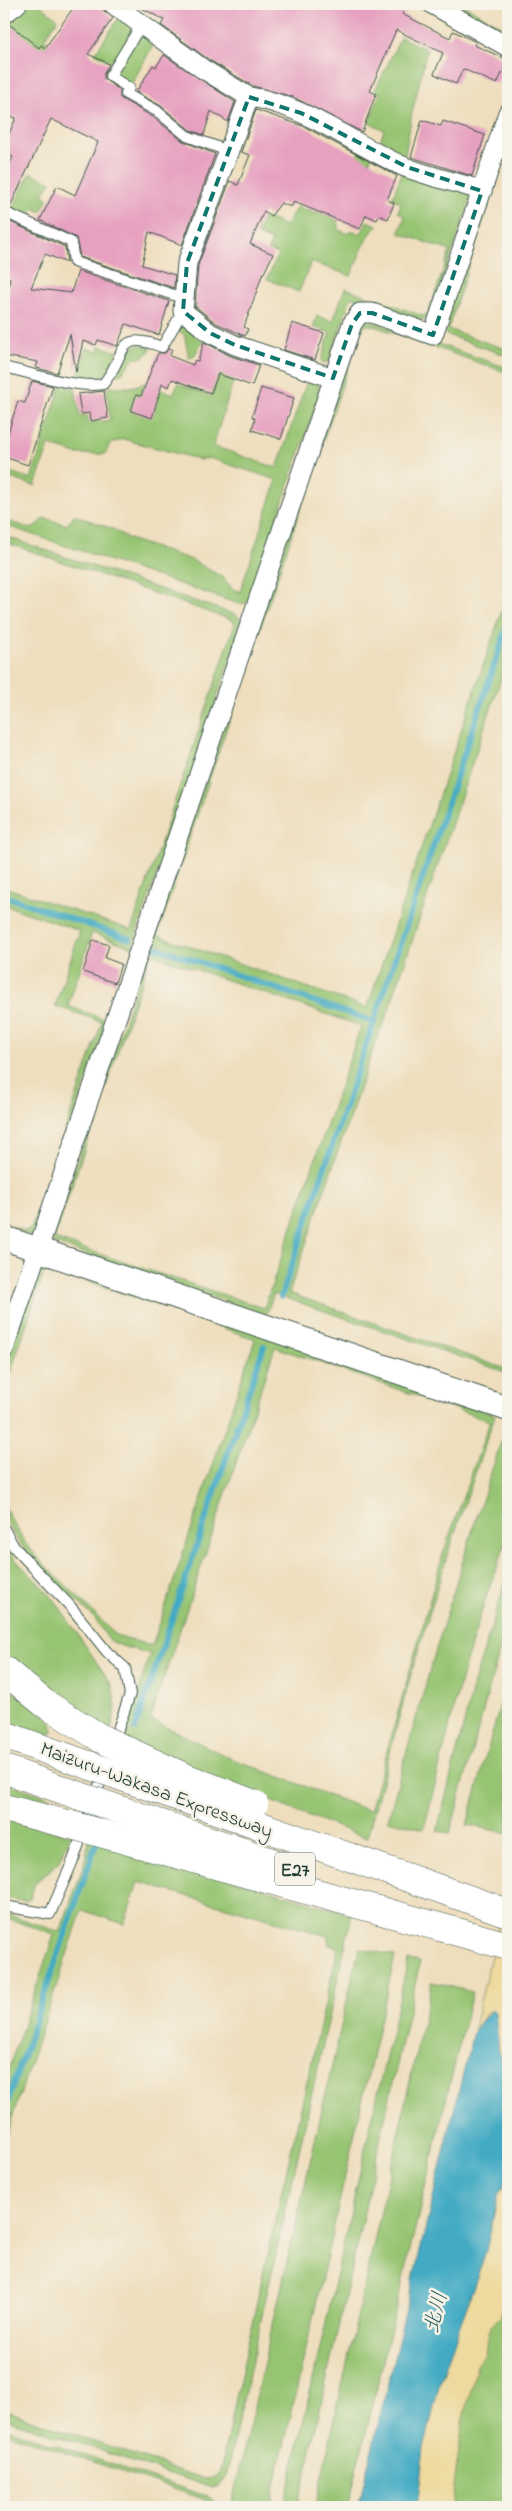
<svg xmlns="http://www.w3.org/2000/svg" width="512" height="2511" font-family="'Indie Flower','Klee One',sans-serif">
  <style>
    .green { fill: #97c472; stroke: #5b8053; fill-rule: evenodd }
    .sand { fill: #eeda9e; stroke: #868c69 }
    .water { fill: #43aac3; stroke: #31747c }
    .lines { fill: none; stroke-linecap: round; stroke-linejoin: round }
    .stream { stroke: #43aac3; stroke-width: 6 }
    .building { fill: #e6a0c0 }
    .service-casing { stroke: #3e5549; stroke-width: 12 }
    .minor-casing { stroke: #3e5549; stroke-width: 21 }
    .tertiary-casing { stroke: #3e5549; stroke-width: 26 }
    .motorway-casing { stroke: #3e5549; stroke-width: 29 }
    .service { stroke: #fff; stroke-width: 10 }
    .minor { stroke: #fff; stroke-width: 19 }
    .tertiary { stroke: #fff; stroke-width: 24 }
    .motorway { stroke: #fff; stroke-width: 28 }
    .motorway-bridge-casing { stroke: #3e5549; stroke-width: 29; stroke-linecap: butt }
    .motorway-bridge { stroke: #fff; stroke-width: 28 }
    .marked { fill: none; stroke: #0f766e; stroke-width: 4; stroke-dasharray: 10 6; stroke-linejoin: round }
    .labels { text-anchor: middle; stroke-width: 5; stroke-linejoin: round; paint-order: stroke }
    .shield { fill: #f7f3e8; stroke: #60746a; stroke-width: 1 }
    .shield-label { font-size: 19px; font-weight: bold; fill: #1f3d34 }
    .street-label { font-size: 20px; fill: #1f3d34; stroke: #f7f3e8 }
    .water-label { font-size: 21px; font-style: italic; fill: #2a5e5f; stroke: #f7f3e8 }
  </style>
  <rect width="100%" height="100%" fill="#f7f3e8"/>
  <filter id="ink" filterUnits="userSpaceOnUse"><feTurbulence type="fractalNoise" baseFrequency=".02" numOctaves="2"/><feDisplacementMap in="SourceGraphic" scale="10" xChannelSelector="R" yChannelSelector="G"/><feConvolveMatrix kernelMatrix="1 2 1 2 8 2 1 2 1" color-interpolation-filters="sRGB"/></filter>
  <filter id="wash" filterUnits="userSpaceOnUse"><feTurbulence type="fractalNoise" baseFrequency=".0096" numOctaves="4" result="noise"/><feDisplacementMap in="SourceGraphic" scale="20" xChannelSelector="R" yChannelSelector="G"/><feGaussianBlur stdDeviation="1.12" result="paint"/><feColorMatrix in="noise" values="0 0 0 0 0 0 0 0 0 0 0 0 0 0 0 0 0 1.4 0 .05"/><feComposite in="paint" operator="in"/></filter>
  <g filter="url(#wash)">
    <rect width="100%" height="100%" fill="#eedebd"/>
    <!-- green -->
    <g class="green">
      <polygon points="27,4 39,4 58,19 44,39 67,54 35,74 4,50 4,22"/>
      <polygon points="444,4 462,4 508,30 508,39"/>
      <polygon points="121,15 155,42 131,85 116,76 113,63 95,53"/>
      <polygon points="401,37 427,50 411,118 404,162 377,149 384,130 369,122 380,93 375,90"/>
      <polygon points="508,134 508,145 448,329 508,350 508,356 447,335 443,330"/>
      <polygon points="360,150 372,156 349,203 346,202 337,222 339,225 337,229 349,234 351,230 361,234 367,221 377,225 366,240 351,276 311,262 299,292 267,279 278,254 268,250 272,241 256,234 264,217 286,226 297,206 316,214 323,199 344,188"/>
      <polygon points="403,171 473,193 429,318 416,320 351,297 329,361 325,363 321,361 330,333 313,327 317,316 333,321 345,288 423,316 428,313 450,251 399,233 405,216 398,212 401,203 392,198"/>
      <polygon points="30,173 51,182 43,194 48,198 41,212 34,208 28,220 11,212"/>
      <polygon points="184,321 205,337 194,356 189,358 184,334 176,330 180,322"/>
      <path d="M365 321H371L508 368V373L371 325 365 326 360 332 157 935 367 1008 508 592V658L384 1024 379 1032 289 1293 503 1368 508 1367V1373L274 1294 266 1315 50 1242 357 331ZM151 954 361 1026 264 1308 54 1239Z"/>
      <path d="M141 345 151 348C147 356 143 359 134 358L121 374H115C121 362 126 346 141 345Z"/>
      <polygon points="100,346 118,352 101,380 92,382 77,379 86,348 97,352"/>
      <polygon points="229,350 242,353 213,446 277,468 308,378 318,383 320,393 250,597 246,603 239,604 4,525 4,520 32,529 44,518 67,525 74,515 113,529 129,539 192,560 222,577 233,589 240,592 277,480 209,458 201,460 123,439 110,444 105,454 76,454 49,445 35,486 4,476 4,470 31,479 61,385 75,389 80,416 87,415 89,423 110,420 107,389 110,387 131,387 145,383 173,394 178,384 211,396"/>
      <polygon points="4,536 236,615 241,620 241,627 132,947 92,933 68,1006 107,1020 36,1229 32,1236 4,1226 4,1223 25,1231 31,1229 102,1022 55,1006 80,931 4,905 4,887 131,930 235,624 232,620 4,542"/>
      <path d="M44 1261 495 1415 447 1556 409 1681 367 1838 197 1773 123 1738 150 1654C138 1650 124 1648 113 1642 105 1638 100 1625 94 1618 69 1590 4 1544 4 1506L26 1544 45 1565 116 1635 152 1646 255 1339 46 1267 4 1391V1373L40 1264ZM275 1347 490 1421 443 1554 370 1811 230 1758 150 1719Z"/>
      <path d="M508 1421V1537L487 1594 463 1672 424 1829 388 1820C424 1685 464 1553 508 1421Z"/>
      <polygon points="4,1543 15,1559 54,1599 112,1685 116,1707 110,1733 12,1665 4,1656"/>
      <polygon points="508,1574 508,1619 450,1833 437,1831 476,1675"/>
      <polygon points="508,1676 508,1833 467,1825"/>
      <polygon points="4,1684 50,1719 53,1732 46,1736 4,1721"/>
      <polygon points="4,1782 53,1799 46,1809 4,1798"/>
      <polygon points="4,1820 71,1835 58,1863 35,1883 30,1898 25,1901 4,1898"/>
      <polygon points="90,1837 352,1915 226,2476 217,2487 212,2488 4,2418 4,2410 204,2479 215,2478 220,2472 265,2264 338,1948 329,1945 328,1936 138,1882 124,1924 82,1910 4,2142 4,2082 54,1935 4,1917 4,1913 60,1932 84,1864"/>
      <polygon points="359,1948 395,1956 270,2507 231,2507"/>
      <polygon points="408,1960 420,1962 313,2440 298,2507 284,2507"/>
      <polygon points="432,1982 472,1992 348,2507 315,2507"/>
      <polygon points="508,2275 508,2507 451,2507 463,2421 478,2361 485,2354 486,2344 491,2325 501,2316"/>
      <polygon points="4,2428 209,2497 214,2501 216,2507 212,2507 206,2500 4,2432"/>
    </g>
    <!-- sand -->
    <g class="sand">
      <polygon points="508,1885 508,2075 499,2052 495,2012 488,2011 473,2032"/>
      <polygon points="508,2177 508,2275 501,2316 491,2325 486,2344 485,2354 478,2361 463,2421 451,2507 417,2507 424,2448 440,2382 486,2251 498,2196"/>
    </g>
    <!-- water -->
    <polygon class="water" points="492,2009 495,2012 499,2052 508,2075 508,2177 498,2196 486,2251 440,2382 424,2449 417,2507 358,2507 473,2032"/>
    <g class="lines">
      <!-- stream -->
      <g class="stream">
        <polyline points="4,896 130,939"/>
        <polyline points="155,947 374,1022"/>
        <polyline points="281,1297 508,624"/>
        <polyline points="135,1729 264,1346"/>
        <polyline points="4,2112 97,1841"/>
      </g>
    </g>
    <g id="blocks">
      <!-- building -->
      <g class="building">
        <polygon points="76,4 96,4 113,18 88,54 109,64 104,73 104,79 120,90 120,98 153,117 183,141 215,154 182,245 149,232 142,265 175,275 174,288 80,257 76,238 40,220 57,186 75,195 98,142 51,119 10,207 4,205 4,176 13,157 4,153 4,145 16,118 4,114 4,25 9,24 39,48 41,45 45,48"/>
        <polygon points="134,4 409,4 402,14 450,38 453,31 476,42 474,45 508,60 497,84 463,69 456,84 434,74 443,53 396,30 370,91 376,94 362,132 293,97 253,86 209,60 161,25 164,20"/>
        <polygon points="164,55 235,102 228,122 211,111 204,135 190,130 161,106 136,92 153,65 156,67"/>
        <polygon points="256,110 303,126 397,176 387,200 394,203 388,219 379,215 377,220 366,215 360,229 294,202 291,207 281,203 271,216 264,211 250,244 273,254 264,273 263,273 244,327 248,329 245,336 216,323 195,306 198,265 230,181 238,185 250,155 241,152"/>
        <polygon points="422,120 441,126 443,121 485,135 472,176 411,157"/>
        <polygon points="4,219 65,247 67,263 45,254 31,288 71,293 78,271 169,301 159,335 126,324 117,346 98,340 96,345 83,341 76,372 70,334 57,373 36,368 38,362 4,356 4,318 10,278 4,275"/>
        <polygon points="292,323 324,333 315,360 284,350"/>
        <polygon points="204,342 231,356 259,365 252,386 218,374 211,393 172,379 169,387 162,384 152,418 131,411 136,395 141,396 158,353 165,353 169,348 172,349 170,356 193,365 195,360 198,361"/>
        <polygon points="32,381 53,386 28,465 4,457 4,446 18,401 25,403"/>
        <polygon points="261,388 294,398 281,439 252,430 255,418 252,417"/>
        <polygon points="104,391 108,418 90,421 89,413 81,414 78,394"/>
        <polygon points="93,940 109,945 105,958 121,964 115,983 83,972"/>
      </g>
    </g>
  </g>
  <g filter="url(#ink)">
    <use href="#blocks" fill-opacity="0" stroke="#3e5549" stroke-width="1"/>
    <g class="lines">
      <!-- service casing -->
      <g class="service-casing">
        <g id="service">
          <polyline points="141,25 110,76 129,88 126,94 157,111 187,136 228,151"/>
          <polyline points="4,212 71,242 74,262 183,298"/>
          <path d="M4 367C30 373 78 389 103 384 128 355 114 329 162 347L183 311"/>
          <polyline points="4,1529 14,1547 71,1607 107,1652 125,1668 130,1694 113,1744"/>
          <polyline points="4,1906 50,1914 74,1858 104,1771"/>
        </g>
      </g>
      <!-- minor casing -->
      <g class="minor-casing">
        <g id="minor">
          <polyline points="113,4 203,69 249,97 187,263 183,311 210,333 235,345 333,378"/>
          <polyline points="432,4 508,47"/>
          <polyline points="4,14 17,4"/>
          <path d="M249 97C301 103 356 146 405 167 430 177 457 182 482 191"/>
          <polyline points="4,1349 352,324 360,313 372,313 433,335 508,113"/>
        </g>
      </g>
      <!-- tertiary casing -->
      <g class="tertiary-casing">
        <polyline id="tertiary" points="4,1238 508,1409"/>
      </g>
      <!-- motorway casing -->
      <g class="motorway-casing">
        <g id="motorway">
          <polyline points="4,1670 44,1703 102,1739"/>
          <polyline points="4,1735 91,1766"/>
          <polyline points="4,1769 80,1796"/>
          <polyline points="4,1808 71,1825"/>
        </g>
      </g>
      <!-- service -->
      <use href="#service" class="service"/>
      <!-- minor -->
      <use href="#minor" class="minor"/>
      <!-- tertiary -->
      <use href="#tertiary" class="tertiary"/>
      <!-- motorway -->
      <use href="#motorway" class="motorway"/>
      <!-- motorway-bridge casing -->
      <g class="motorway-bridge-casing">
        <g id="motorway-bridge">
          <polyline points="102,1739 182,1776 254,1804"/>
          <polyline points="91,1766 508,1913"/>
          <polyline points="80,1796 292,1869"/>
          <polyline points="71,1825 508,1946"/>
        </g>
      </g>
      <!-- motorway-bridge -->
      <use href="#motorway-bridge" class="motorway-bridge"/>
    </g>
  </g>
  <!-- marked area -->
  <path class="marked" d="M249 97 301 113 407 167 482 191 433 335 372 313H360L352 324 333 378 235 345 210 333 183 311 187 263Z"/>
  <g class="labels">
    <!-- shield labels -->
    <rect class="shield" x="275" y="1852.5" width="40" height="33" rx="4"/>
    <g class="shield-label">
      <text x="295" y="1876">E27</text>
    </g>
    <!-- street labels -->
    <g class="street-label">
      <text transform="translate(157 1789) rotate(20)" y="7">Maizuru-Wakasa Expressway</text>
    </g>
    <!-- water labels -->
    <g class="water-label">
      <text transform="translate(435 2312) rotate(-76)" y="7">北川</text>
    </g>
  </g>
  <!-- margin -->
  <rect width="512" height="2511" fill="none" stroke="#f7f3e8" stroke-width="20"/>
</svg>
